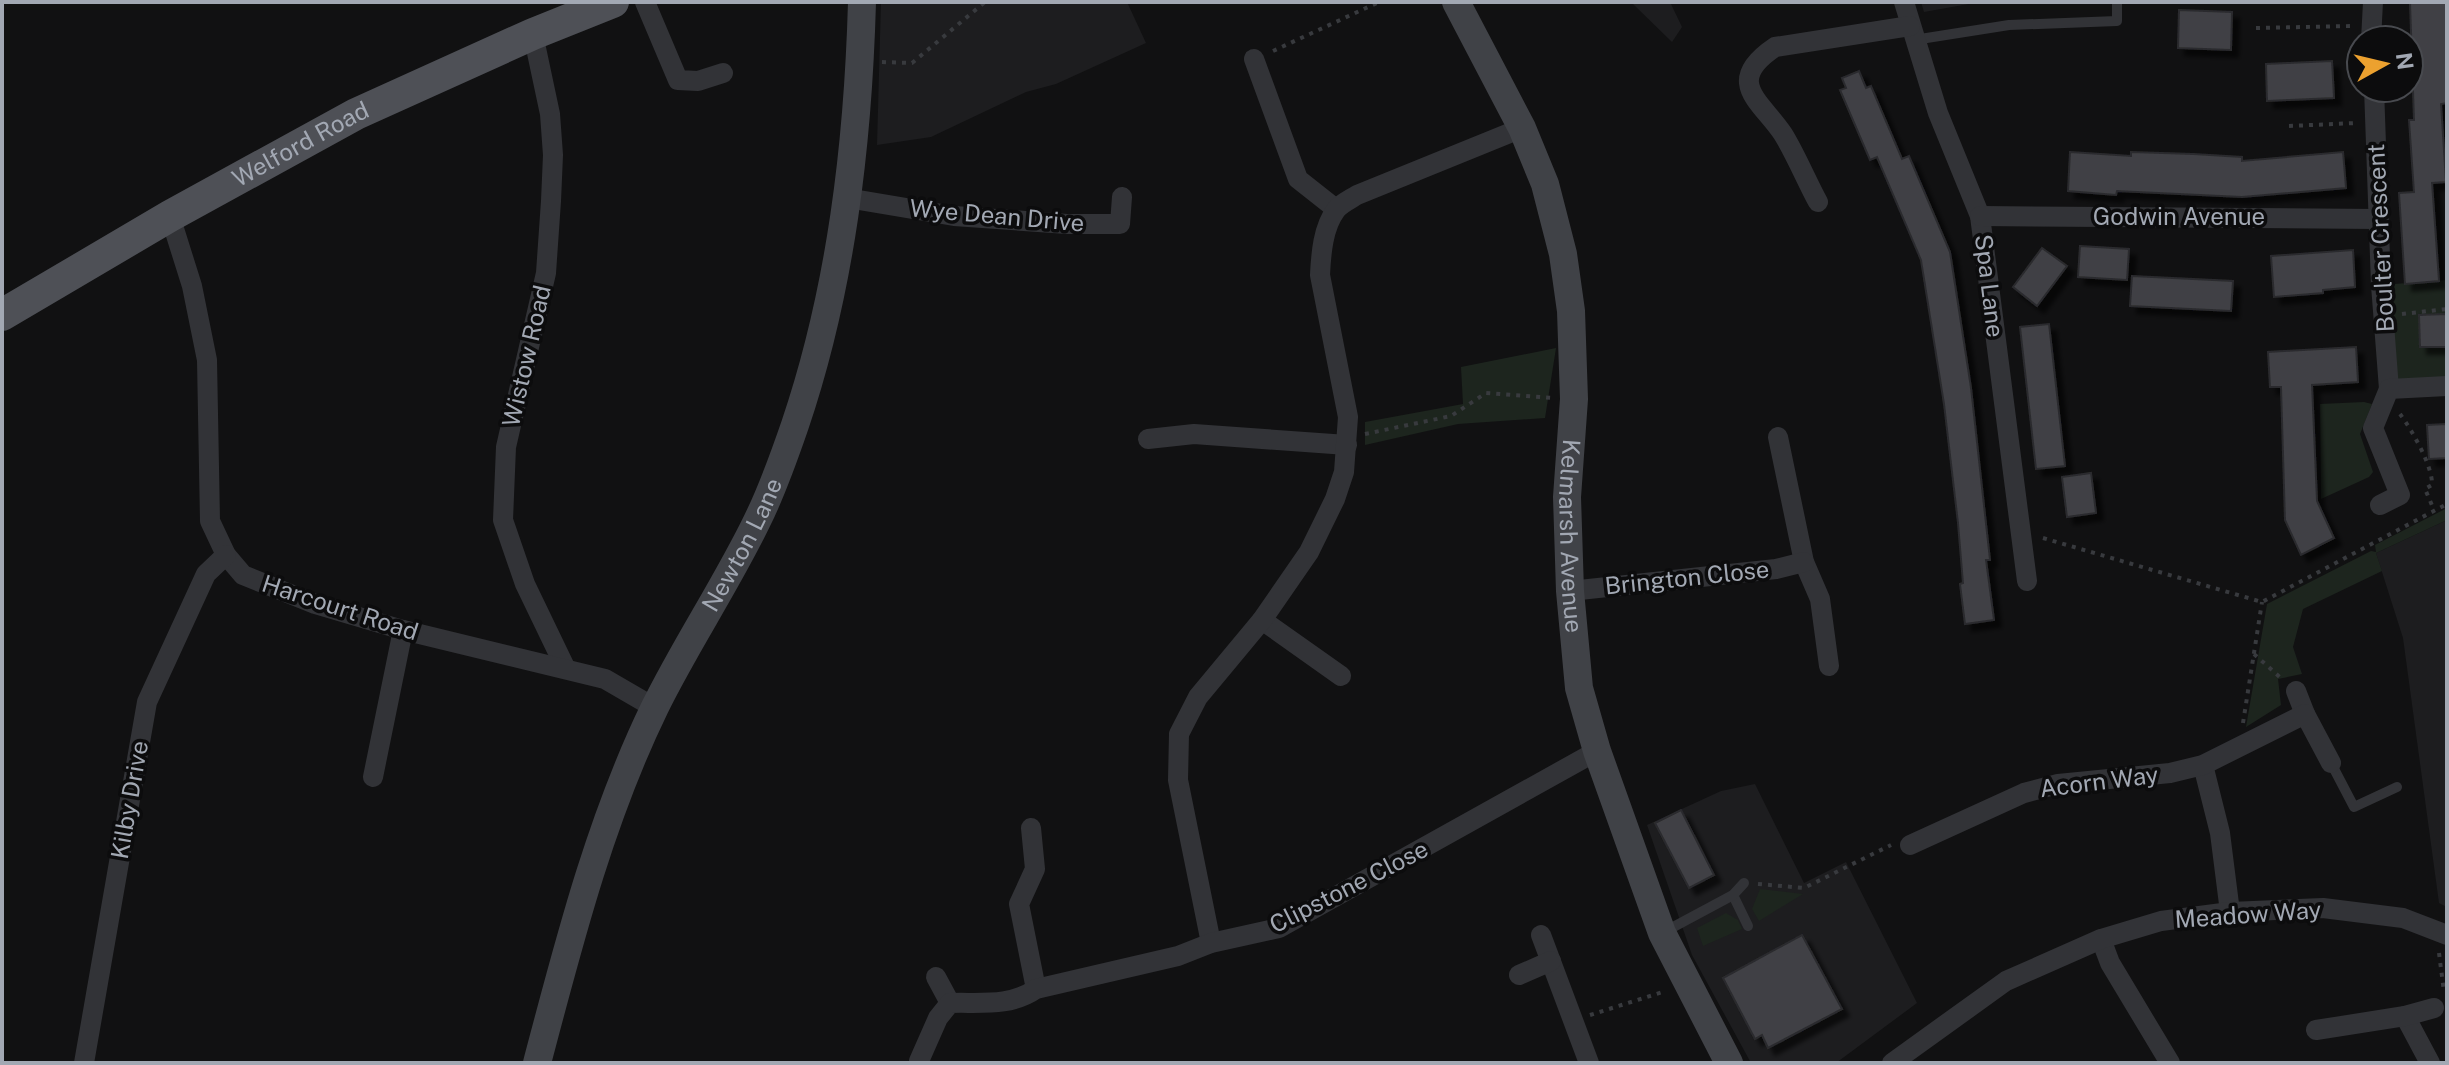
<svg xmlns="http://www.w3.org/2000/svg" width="2449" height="1065" font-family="'Public Sans',sans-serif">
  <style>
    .built { fill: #1d1d1f }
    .green { fill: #1d251e }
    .building { fill: #404145; stroke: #2b2b2e; stroke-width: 2; filter: url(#shadow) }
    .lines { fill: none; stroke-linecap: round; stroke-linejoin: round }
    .path { stroke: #383a3e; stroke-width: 4; stroke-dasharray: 4 6; stroke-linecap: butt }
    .lane { stroke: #323337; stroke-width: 10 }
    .street { stroke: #323337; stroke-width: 20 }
    .secondary { stroke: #404247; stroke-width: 28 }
    .primary { stroke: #4e5056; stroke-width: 32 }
    .labels { text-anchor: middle; stroke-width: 7; stroke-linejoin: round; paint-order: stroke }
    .street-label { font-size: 24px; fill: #a2a8b3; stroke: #0c0c0d }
  </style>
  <defs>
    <filter id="shadow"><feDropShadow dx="7" dy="7" stdDeviation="2" flood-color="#0009"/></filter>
  </defs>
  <rect width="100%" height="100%" fill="#111112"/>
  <!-- built -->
  <g class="built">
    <polygon points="881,2 1127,2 1146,43 1056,84 1026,92 931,137 877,145"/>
    <polygon points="1631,2 1670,2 1682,27 1672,42"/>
    <polygon points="1921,2 1980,2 1924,12"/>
    <polygon points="2447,520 2447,907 2439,903 2403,638 2376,553"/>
    <polygon points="1755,784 1804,883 1846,862 1917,1003 1836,1063 1751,1063 1692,955 1647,825 1721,791"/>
  </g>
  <!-- green -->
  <g class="green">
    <polygon points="2447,280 2447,386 2389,389 2381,285"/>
    <polygon points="1556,348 1545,418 1458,424 1365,445 1365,422 1463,404 1461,367"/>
    <polygon points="2364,402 2372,404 2360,434 2373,472 2369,477 2321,499 2320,404"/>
    <polygon points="2447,508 2447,520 2376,553 2382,571 2303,609 2293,647 2302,674 2278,679 2281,705 2246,727 2267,604 2371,551 2376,552 2375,545"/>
    <polygon points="1760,889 1803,894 1759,921 1752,909"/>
    <polygon points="1726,913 1738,920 1742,929 1703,946 1697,928"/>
  </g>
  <!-- building -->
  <g class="building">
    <polygon points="2410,2 2447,2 2447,103 2441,104 2446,182 2432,183 2439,281 2405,284 2399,193 2414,192 2409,120 2414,120"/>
    <polygon points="2179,10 2232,12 2231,50 2178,48"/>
    <polygon points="2332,61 2334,98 2267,101 2266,64"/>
    <polygon points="1859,71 1866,88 1871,86 1902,159 1909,156 1950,252 1971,388 1990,560 1986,560 1994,620 1965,624 1960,584 1963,583 1958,523 1944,404 1921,260 1877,157 1870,160 1840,90 1846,88 1842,78"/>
    <polygon points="2070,152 2131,156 2131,152 2193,154 2242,157 2242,161 2343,152 2346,188 2242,197 2117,191 2116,195 2068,191"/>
    <polygon points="2080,246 2129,249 2127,280 2078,277"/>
    <polygon points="2042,248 2067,266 2037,306 2013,287"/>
    <polygon points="2353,250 2355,287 2323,290 2323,293 2274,297 2271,256"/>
    <polygon points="2132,276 2233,281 2231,311 2130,306"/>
    <polygon points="2447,314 2447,347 2420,347 2419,315"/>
    <polygon points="2049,324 2065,466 2036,469 2020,327"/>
    <polygon points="2356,347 2358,382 2312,385 2317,501 2334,538 2301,555 2285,520 2281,387 2270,387 2268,352"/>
    <polygon points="2447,424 2447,458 2429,459 2427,425"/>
    <polygon points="2091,473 2096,513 2067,517 2062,477"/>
    <polygon points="1681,810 1714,875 1689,888 1655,823"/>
    <polygon points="1802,935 1842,1009 1768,1048 1762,1035 1755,1039 1723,978"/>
  </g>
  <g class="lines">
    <!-- path -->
    <g class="path">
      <polyline points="2256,28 2352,26"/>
      <polyline points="1273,51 1379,2"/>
      <polyline points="882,62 912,63 985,2"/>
      <polyline points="2289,126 2357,123"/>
      <polyline points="2402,314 2447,309"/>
      <path d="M2400 414C2412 430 2433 467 2432 485L2425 489 2434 510"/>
      <polyline points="1365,434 1451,416 1486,393 1552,398"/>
      <polyline points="2043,538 2262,602 2447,504"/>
      <polyline points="2254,654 2282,679"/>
      <polyline points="2243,723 2262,602"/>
      <polyline points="1758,884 1804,888 1891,845"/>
      <polyline points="2439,953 2444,992"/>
      <polyline points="1590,1015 1666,991"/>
    </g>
    <!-- lane -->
    <g class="lane">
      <polyline points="1914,40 2009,25 2117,21 2117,2"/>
      <polyline points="2331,763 2354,807 2397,787"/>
      <polyline points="1733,895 1748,926"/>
      <polyline points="1664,932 1733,895 1744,883"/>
    </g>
    <!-- street -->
    <g class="street">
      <polyline points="645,2 678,80 698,81 723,73"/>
      <polyline points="1904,2 1938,113 1980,216 2027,581"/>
      <polyline points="533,34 550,114 553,155 551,201 546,273 506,447 503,520 525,584 565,667"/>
      <polyline points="2371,40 2373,2"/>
      <polyline points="1254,59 1298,179 1336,209"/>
      <polyline points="2374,88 2381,285 2389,389"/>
      <polyline points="847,198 954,216 1067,224 1120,224 1122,197"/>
      <path d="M1818 202C1806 180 1796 155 1783 134 1761 101 1723 82 1775 47L1910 26"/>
      <polyline points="170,216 192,286 207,360 210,521 226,555 243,575 315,604 403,630 605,679 655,708"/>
      <polyline points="1980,216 2378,219"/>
      <polyline points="1778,437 1804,562 1820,599 1829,666"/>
      <polyline points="1148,439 1194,434 1347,445"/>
      <polyline points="2380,505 2400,495 2373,428 2389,389 2447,386"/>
      <polyline points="1570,591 1776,569 1804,562"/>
      <polyline points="1262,620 1341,676"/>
      <polyline points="2296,691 2305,714"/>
      <polyline points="2203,765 2220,833 2230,912"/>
      <polyline points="373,777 403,630"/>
      <polyline points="1031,828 1035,869 1019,904 1036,989"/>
      <polyline points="1910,845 2024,793 2058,784 2170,773 2203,765 2305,714 2331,763"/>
      <polyline points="1541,935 1589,1063"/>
      <polyline points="2101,939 2110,963 2170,1063"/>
      <path d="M1211 943 1178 780 1179 734 1198 697 1262 620 1309 552 1335 499 1344 472 1348 417 1320 275C1321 254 1323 227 1336 210 1340 204 1351 199 1357 195L1522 128"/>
      <polyline points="1519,975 1551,961"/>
      <polyline points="936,977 950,1003"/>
      <polyline points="2405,1016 2430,1063"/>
      <polyline points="2316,1030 2405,1016 2434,1008"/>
      <path d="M919 1061 938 1018 950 1003C980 1002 1010 1007 1036 989L1178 956 1211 943 1279 928 1597 751"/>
      <polyline points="84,1063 147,702 206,574 226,555"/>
      <polyline points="1892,1063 2006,981 2101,939 2161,921 2230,912 2323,908 2403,918 2447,935"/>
    </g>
    <!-- secondary -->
    <g class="secondary">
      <path id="s1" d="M1456 2 1522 128 1545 184 1563 254 1571 311 1574 399 1567 497 1570 591 1579 688 1597 751 1662 933 1729 1063"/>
      <path id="s2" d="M537 1063C569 942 600 820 655 707 686 644 726 585 757 521 772 491 784 457 795 425 841 289 858 145 862 2"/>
    </g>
    <!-- primary -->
    <path class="primary" id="s3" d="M2 315 170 216 356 114 533 34 613 2"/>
  </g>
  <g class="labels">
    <!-- street labels -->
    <g class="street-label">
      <text dy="8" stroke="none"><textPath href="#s3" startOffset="344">Welford Road</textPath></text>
      <text transform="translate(997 216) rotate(5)" y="8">Wye Dean Drive</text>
      <text x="2179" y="225">Godwin Avenue</text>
      <text transform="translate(2381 238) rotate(-93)" y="8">Boulter Crescent</text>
      <text transform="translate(1989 286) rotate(83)" y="8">Spa Lane</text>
      <text transform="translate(527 356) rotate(-77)" y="8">Wistow Road</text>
      <text dy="8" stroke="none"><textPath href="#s1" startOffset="558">Kelmarsh Avenue</textPath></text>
      <text dy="8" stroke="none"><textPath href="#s2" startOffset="560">Newton Lane</textPath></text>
      <text transform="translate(1687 578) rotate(-6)" y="8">Brington Close</text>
      <text transform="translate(340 608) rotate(18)" y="8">Harcourt Road</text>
      <text transform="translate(2099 782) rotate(-7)" y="8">Acorn Way</text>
      <text transform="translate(130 800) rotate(-80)" y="8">Kilby Drive</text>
      <text transform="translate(1349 887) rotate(-27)" y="8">Clipstone Close</text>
      <text transform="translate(2248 915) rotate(-4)" y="8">Meadow Way</text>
    </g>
  </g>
  <!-- border -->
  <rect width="2449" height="1065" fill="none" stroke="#a2a8b3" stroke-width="8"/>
  <!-- north arrow -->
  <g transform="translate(2385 64) rotate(82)"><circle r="38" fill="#0c0c0d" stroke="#484a4f" stroke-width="2"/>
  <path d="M0-6L14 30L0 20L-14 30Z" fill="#eca12f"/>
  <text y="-12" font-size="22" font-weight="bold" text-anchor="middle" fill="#a2a8b3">N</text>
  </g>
</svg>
